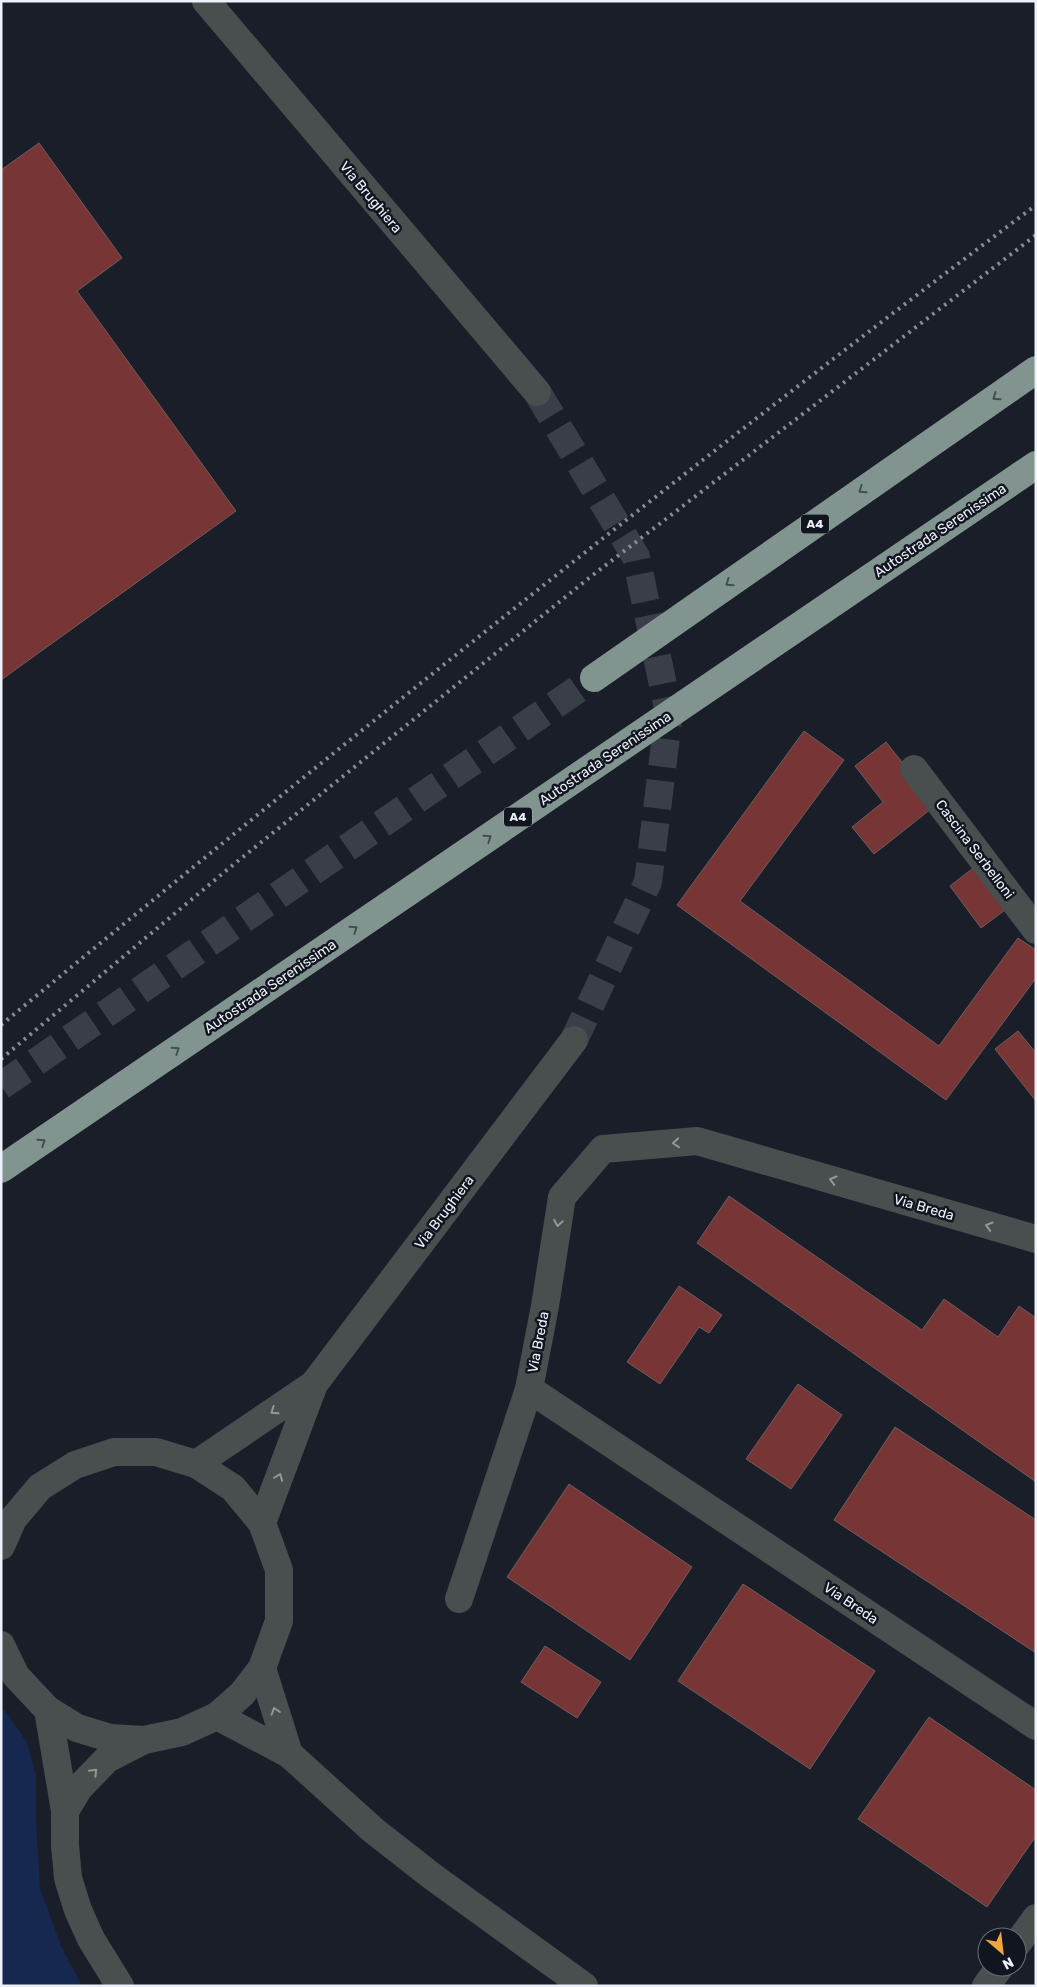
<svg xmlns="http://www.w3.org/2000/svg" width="1037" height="1987" font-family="Rubik,sans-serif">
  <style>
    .green { fill: #16284f }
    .building { fill: #783536; stroke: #6f5e5d }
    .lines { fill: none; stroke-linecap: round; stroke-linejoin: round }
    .minor-tunnel { stroke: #393e48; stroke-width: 28; stroke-dasharray: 28 14; stroke-linecap: butt }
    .highway-tunnel { stroke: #393e48; stroke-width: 28; stroke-dasharray: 28 14; stroke-linecap: butt }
    .minor { stroke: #484f4e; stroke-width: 28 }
    .highway { stroke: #819490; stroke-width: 28 }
    .rail { stroke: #888c95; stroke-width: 4; stroke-dasharray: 2.5 5; stroke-linecap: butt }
    .oneway { stroke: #434e52 }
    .oneway2 { stroke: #92989b }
    .labels { text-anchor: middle; stroke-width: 5; stroke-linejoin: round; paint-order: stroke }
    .shield { fill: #10151f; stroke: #abafb8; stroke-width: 1 }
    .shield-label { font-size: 12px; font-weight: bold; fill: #edf1f9 }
    .street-label { font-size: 14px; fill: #edf1f9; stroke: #10151f }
  </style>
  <rect width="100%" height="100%" fill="#191e29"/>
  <!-- green -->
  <polygon class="green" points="1,1707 9,1716 27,1743 36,1775 36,1820 40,1888 61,1946 82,1986 1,1986"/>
  <!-- building -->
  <g class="building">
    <polygon points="39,143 122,258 77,291 236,511 1,680 1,170"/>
    <polygon points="804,731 844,760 740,901 939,1046 1018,938 1036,950 1036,978 946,1100 677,905"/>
    <polygon points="886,742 936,805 874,854 852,827 883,802 855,766"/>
    <polygon points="981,862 1013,904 981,928 950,886"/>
    <polygon points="1018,1031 1036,1053 1036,1101 995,1049"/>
    <polygon points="729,1196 922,1330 944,1299 998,1337 1019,1306 1036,1318 1036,1482 697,1243"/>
    <polygon points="679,1286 722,1315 709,1333 699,1327 660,1384 627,1362"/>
    <polygon points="798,1384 842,1415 791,1489 746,1459"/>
    <polygon points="895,1427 1036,1520 1036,1653 834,1520"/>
    <polygon points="569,1484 692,1567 630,1660 507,1577"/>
    <polygon points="743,1584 875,1671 810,1769 678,1681"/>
    <polygon points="545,1646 601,1682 577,1718 521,1682"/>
    <polygon points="929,1717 1036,1790 1036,1836 987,1907 858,1819"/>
  </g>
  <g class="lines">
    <!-- minor-tunnel -->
    <polyline class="minor-tunnel" points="537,392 636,557 669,713 648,882 574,1040"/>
    <!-- highway-tunnel -->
    <polyline class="highway-tunnel" points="1,1086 594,678"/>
    <!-- minor -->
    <g class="minor">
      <polyline points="206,1 537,392"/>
      <polyline points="914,769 1036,930"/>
      <polyline points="1036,1239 697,1141 603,1149 562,1197 545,1306 529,1389 1036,1726"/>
      <polyline points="196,1464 314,1384"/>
      <polyline points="262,1523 314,1384 574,1040"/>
      <polyline points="1,1546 13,1519 40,1487 75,1465 114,1452 156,1452 196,1464 233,1488 262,1523 279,1570 279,1621 262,1668 242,1694 217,1716 182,1732 144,1740 110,1738 77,1728 48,1710 16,1676 1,1645"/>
      <polyline points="459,1599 529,1389"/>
      <polyline points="262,1668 289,1754"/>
      <polyline points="48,1710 65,1811 65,1845 68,1878 78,1910 91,1939 120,1986"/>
      <polyline points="217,1716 289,1754 373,1830 433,1877 584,1986"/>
      <polyline points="65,1811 79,1788 107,1759 142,1741"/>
      <polyline points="1017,1944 1036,1918"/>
      <polyline points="986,1986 1000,1967"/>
    </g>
    <!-- highway -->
    <g class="highway">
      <polyline points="594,678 1036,370"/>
      <polyline points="1,1169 1036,465"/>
    </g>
    <!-- rail -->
    <g class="rail">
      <path d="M1 1025C340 745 684 469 1036 205"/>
      <polyline points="1,1059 228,869 589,578 1036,235"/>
    </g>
  </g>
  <!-- one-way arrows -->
  <defs><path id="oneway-chevron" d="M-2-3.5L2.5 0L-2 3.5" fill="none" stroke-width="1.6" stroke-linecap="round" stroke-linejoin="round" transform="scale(1.25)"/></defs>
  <g class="oneway">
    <use href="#oneway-chevron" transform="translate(996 397) rotate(145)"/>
    <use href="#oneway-chevron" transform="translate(862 490) rotate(145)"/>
    <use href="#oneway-chevron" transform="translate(729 583) rotate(145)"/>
    <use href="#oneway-chevron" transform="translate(488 838) rotate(-34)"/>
    <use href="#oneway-chevron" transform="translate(354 929) rotate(-34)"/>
    <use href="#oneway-chevron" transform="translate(176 1050) rotate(-34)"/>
    <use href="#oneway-chevron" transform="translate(42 1142) rotate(-34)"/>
  </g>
  <g class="oneway2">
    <use href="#oneway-chevron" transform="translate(676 1143) rotate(175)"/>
    <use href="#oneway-chevron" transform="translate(833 1180) rotate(-164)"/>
    <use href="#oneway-chevron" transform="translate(558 1223) rotate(99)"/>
    <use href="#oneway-chevron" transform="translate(989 1226) rotate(-164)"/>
    <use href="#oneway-chevron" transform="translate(274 1411) rotate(146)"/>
    <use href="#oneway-chevron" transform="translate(279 1477) rotate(-69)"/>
    <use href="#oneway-chevron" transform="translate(275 1711) rotate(-108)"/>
    <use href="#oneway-chevron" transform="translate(94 1772) rotate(-46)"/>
  </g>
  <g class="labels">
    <!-- shield labels -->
    <g class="shield">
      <rect x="801" y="514.5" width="28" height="19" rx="4"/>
      <rect x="504" y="807.5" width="28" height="19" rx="4"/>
    </g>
    <g class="shield-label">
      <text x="815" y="528">A4</text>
      <text x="518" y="821">A4</text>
    </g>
    <!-- street labels -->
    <g class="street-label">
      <text transform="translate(371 197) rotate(50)" y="5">Via Brughiera</text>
      <text transform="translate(940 530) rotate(-34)" y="5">Autostrada Serenissima</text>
      <text transform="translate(605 758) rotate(-34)" y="5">Autostrada Serenissima</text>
      <text transform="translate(975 849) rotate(53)" y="5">Cascina Serbelloni</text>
      <text transform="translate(270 986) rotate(-34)" y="5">Autostrada Serenissima</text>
      <text transform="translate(924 1207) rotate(16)" y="5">Via Breda</text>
      <text transform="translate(444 1212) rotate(-53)" y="5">Via Brughiera</text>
      <text transform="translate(538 1342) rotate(-79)" y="5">Via Breda</text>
      <text transform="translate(851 1603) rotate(34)" y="5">Via Breda</text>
    </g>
  </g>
  <!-- border -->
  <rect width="1037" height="1987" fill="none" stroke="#edf1f9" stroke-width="5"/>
  <!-- north arrow -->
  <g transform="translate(1002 1952) rotate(152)"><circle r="24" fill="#10151f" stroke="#686d76"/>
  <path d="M0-4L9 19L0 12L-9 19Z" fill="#efa73d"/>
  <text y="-8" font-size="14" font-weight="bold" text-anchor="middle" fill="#edf1f9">N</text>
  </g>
</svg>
